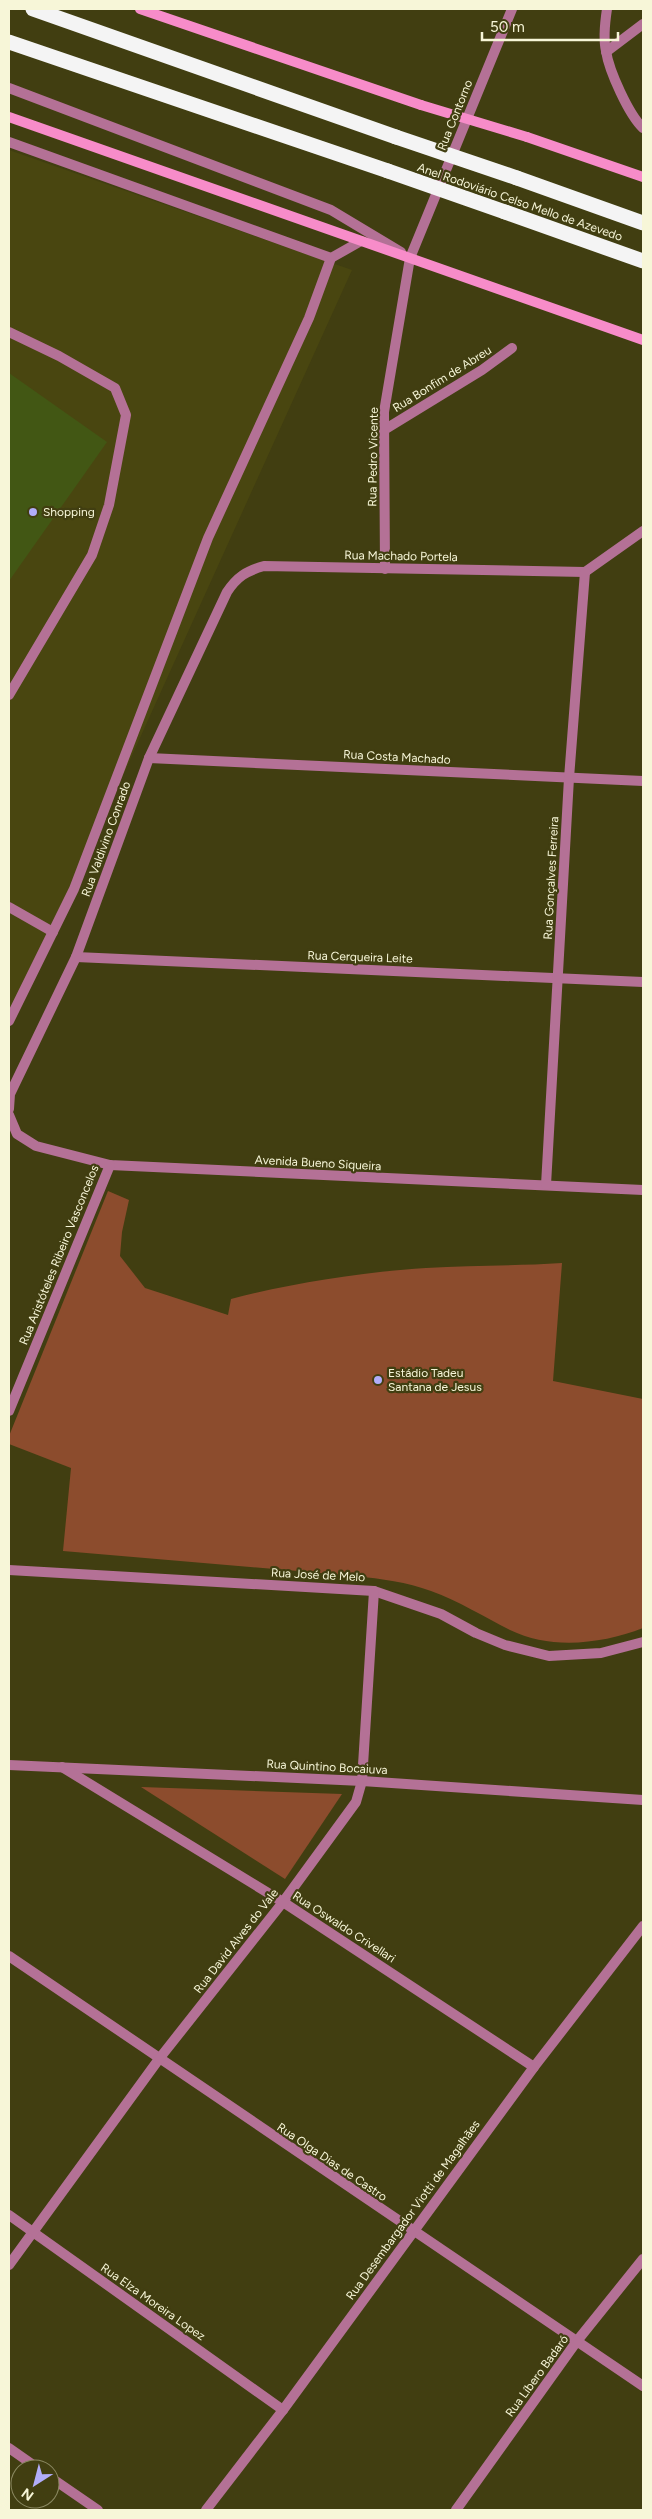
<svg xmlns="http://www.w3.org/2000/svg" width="652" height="2519" font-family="Figtree,sans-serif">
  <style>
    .built { fill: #494610 }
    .green { fill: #8c4c2d }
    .building { fill: #425714 }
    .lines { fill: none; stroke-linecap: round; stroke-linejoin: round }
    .lane { stroke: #b47196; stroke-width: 10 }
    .street { stroke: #b47196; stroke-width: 10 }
    .secondary { stroke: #f78cc9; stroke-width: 10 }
    .highway { stroke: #f4f4f4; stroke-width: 15 }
    .secondary-bridge { stroke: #f78cc9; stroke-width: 10 }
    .highway-bridge { stroke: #f4f4f4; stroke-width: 15 }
    .poi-dot { fill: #b1adfa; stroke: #413e11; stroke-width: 2 }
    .labels { text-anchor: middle; stroke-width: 4.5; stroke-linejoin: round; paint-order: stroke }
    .street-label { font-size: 12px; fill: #f7f6d8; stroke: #413e11 }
    .poi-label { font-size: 12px; fill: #f7f6d8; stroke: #413e11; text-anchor: start }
  </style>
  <rect width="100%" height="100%" fill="#413e11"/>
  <!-- built -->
  <polygon class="built" points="9,150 352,270 9,1027"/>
  <!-- green -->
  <g class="green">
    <path d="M108 1191 129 1200 122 1232 120 1256 145 1288 228 1315 231 1299C292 1283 363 1272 426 1268 471 1265 517 1266 562 1263L553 1381 643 1399V1628C602 1644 551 1650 510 1630 484 1617 459 1601 431 1591 407 1582 381 1579 356 1576L63 1551 71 1468 9 1444V1436Z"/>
    <polygon points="141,1787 342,1794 285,1879"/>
  </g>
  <!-- building -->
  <polygon class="building" points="9,373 107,442 9,581"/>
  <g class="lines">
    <!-- lane -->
    <g class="lane">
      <polyline points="9,88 331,210 401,252"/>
      <polyline points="9,142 331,258 361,241"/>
      <polyline points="9,332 59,356 115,388 126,415 109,505 92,555 9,695"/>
      <polyline points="9,907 53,932"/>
      <polyline points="9,1021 74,889 208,538 309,318 331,258"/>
    </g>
    <!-- street -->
    <g class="street">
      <path d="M607 9C605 22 603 38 606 51 609 71 629 115 643 128"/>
      <polyline points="606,52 643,24"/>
      <polyline points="384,430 482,370 512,348"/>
      <polyline points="385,569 384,412 410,258 512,9"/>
      <polyline points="585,572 643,531"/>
      <polyline points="149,758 643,781"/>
      <polyline points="76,957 643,982"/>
      <path d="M9 1109 10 1094 76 957 149 758 227 592C237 577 246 571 264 566L585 572"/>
      <polyline points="9,1115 17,1134 36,1146 110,1165 643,1190"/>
      <polyline points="546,1185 569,778 585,572"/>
      <polyline points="9,1411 110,1165"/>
      <polyline points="9,1570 374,1591 441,1614 476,1633 505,1645 549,1656 601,1653 643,1642"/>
      <polyline points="9,1765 362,1781 643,1800"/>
      <polyline points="62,1767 283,1902 534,2067"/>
      <polyline points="9,1956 643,2386"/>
      <polyline points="9,2215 283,2410"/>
      <polyline points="9,2265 159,2059 283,1902 356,1802 362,1781 374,1591"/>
      <polyline points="9,2448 39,2469"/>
      <polyline points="50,2477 98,2510"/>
      <polyline points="206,2510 283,2410 534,2067 643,1926"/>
      <polyline points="456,2510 577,2341 643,2259"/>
    </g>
    <!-- secondary -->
    <g class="secondary">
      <polyline points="140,9 421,105"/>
      <polyline points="9,117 643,340"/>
      <polyline points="527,137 643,177"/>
    </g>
    <!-- highway -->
    <g class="highway">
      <polyline points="33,9 396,137"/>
      <polyline points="9,42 388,171"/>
      <polyline points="517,178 643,223"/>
      <polyline points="505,212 643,261"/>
    </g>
    <!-- secondary-bridge -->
    <polyline class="secondary-bridge" points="421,105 527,137"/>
    <!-- highway-bridge -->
    <g class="highway-bridge">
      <polyline points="396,137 517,178"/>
      <polyline points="388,171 505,212"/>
    </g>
  </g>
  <!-- markers -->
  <g class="poi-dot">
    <circle cx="33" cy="512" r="5"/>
    <circle cx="378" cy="1380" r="5"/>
  </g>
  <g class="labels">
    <!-- street labels -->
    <g class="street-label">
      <text transform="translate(455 115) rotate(-68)" y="4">Rua Contorno</text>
      <text transform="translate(520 202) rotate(19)" y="4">Anel Rodoviário Celso Mello de Azevedo</text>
      <text transform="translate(442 379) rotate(-32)" y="4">Rua Bonfim de Abreu</text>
      <text transform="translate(373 457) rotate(-89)" y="4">Rua Pedro Vicente</text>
      <text transform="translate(401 556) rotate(1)" y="4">Rua Machado Portela</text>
      <text transform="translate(397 757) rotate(3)" y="4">Rua Costa Machado</text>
      <text transform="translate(106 839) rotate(-70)" y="4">Rua Valdivino Conrado</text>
      <text transform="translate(551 878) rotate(-87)" y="4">Rua Gonçalves Ferreira</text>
      <text transform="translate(360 957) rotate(2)" y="4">Rua Cerqueira Leite</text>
      <text transform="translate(318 1163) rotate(3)" y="4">Avenida Bueno Siqueira</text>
      <text transform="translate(59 1255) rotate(-68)" y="4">Rua Aristóteles Ribeiro Vasconcelos</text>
      <text transform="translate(318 1575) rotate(3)" y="4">Rua José de Melo</text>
      <text transform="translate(327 1767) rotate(3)" y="4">Rua Quintino Bocaiuva</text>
      <text transform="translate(344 1927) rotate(33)" y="4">Rua Oswaldo Crivellari</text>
      <text transform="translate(236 1941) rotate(-52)" y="4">Rua David Alves do Vale</text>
      <text transform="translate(332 2162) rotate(34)" y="4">Rua Olga Dias de Castro</text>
      <text transform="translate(413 2210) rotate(-54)" y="4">Rua Desembargador Viotti de Magalhães</text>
      <text transform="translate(153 2302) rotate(35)" y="4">Rua Elza Moreira Lopez</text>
      <text transform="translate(537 2376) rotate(-54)" y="4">Rua Líbero Badaró</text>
    </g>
    <!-- poi labels -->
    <g class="poi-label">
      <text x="43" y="516">Shopping</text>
      <text x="388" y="1377">Estádio Tadeu<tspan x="388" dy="14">Santana de Jesus</tspan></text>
    </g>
  </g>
  <!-- border -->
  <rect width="652" height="2519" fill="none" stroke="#f7f6d8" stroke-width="20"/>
  <!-- north arrow -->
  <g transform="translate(35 2484) rotate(216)"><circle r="24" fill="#413e11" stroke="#8a8861"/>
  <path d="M0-4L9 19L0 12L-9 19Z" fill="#b1adfa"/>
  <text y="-8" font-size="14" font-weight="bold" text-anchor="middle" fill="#f7f6d8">N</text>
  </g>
  <!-- scale -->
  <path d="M482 32v8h136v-8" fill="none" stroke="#f7f6d8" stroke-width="2.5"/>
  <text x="490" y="32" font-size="15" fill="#f7f6d8" stroke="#413e11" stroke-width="4" paint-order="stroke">50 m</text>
</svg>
